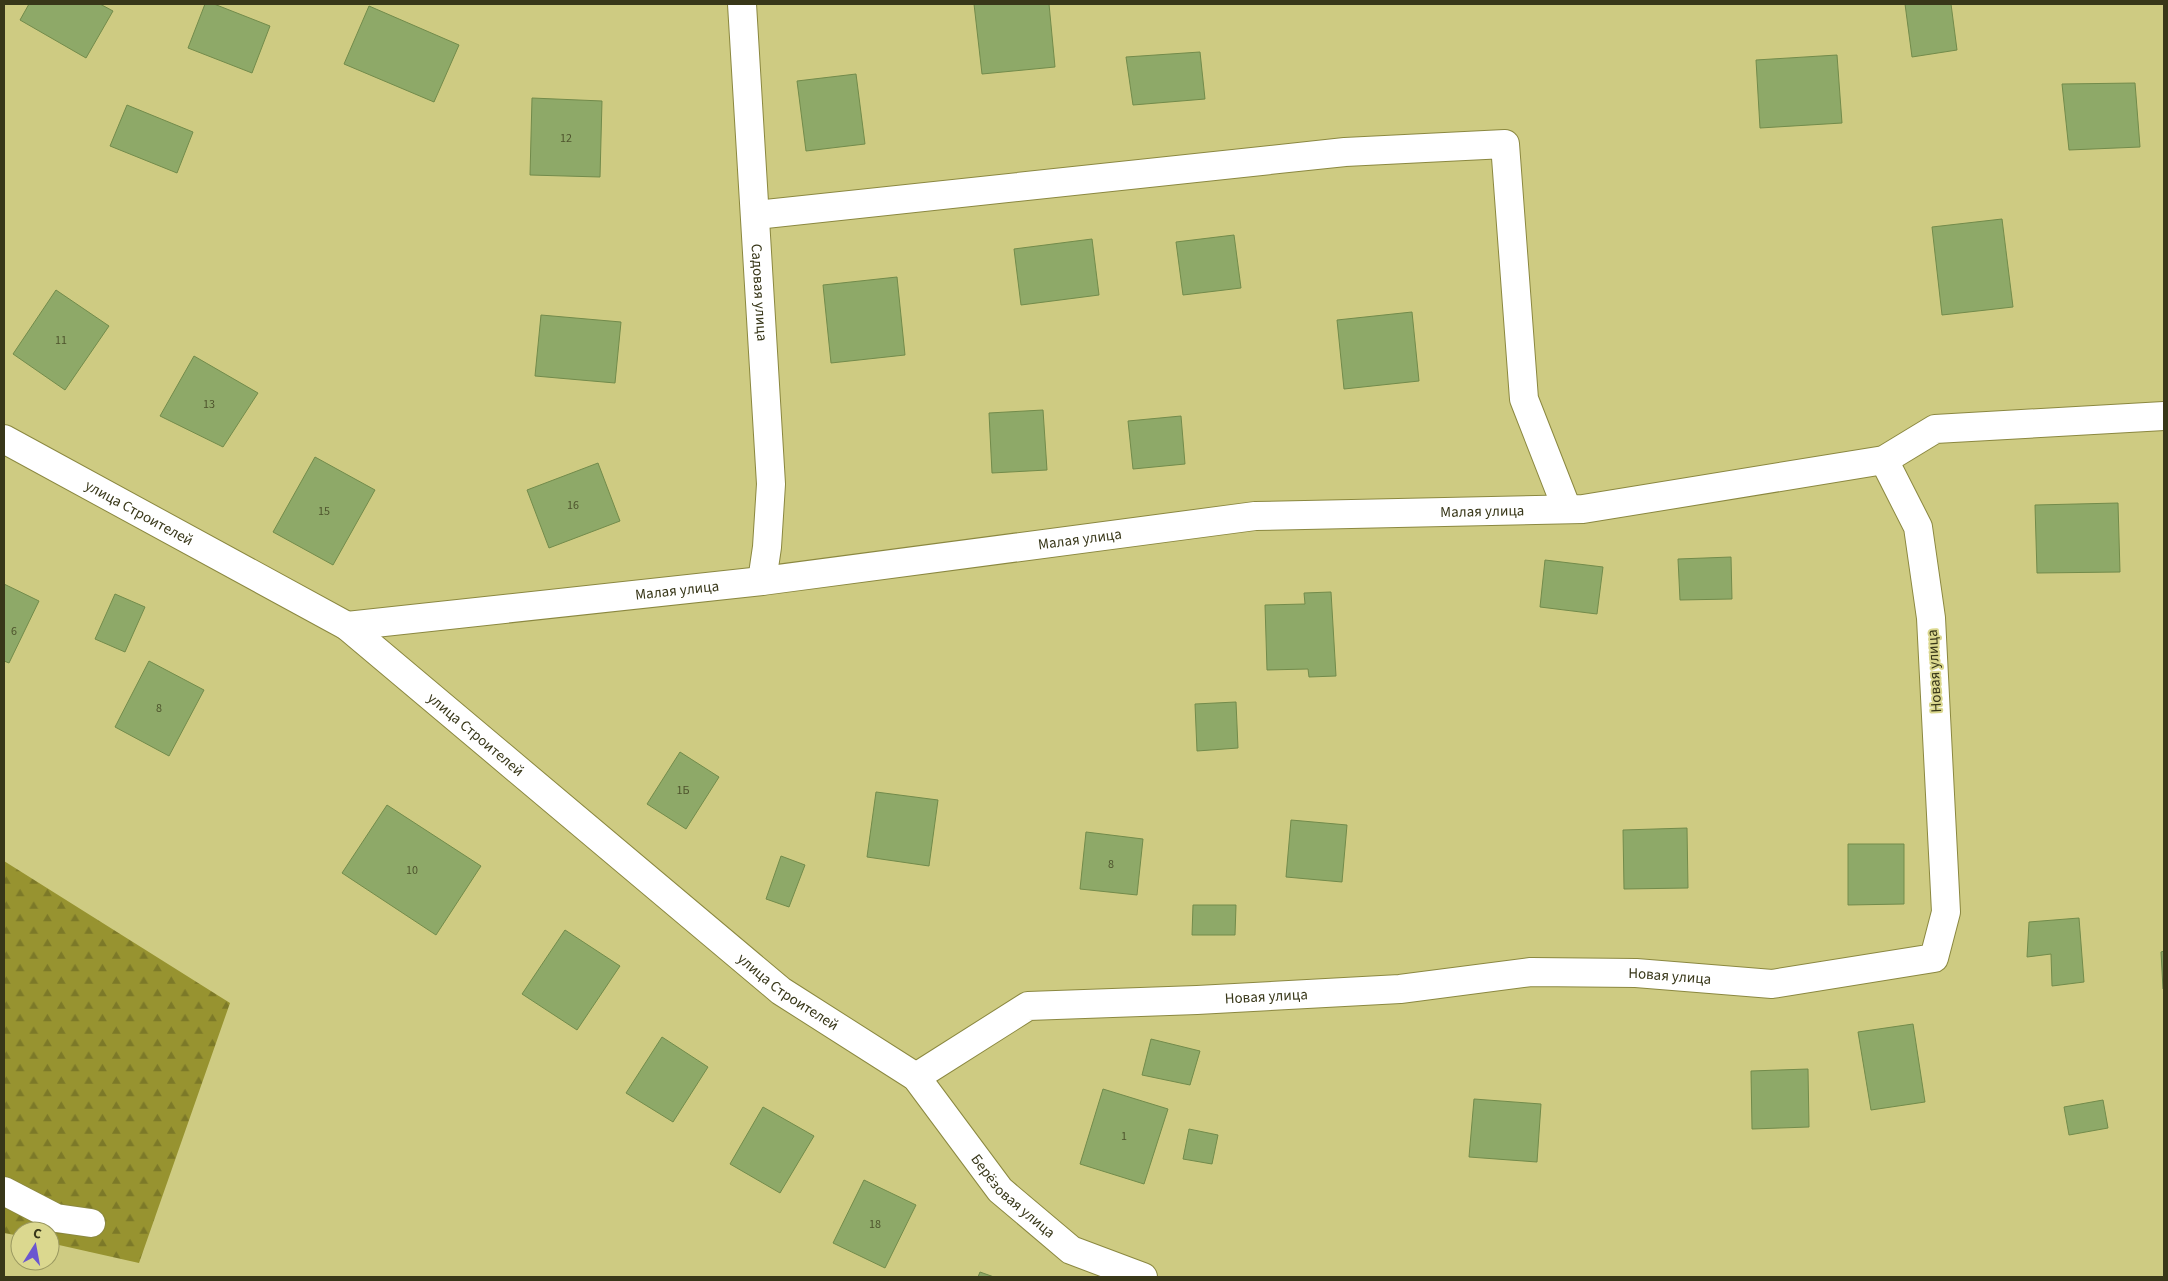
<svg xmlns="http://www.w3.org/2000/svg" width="2168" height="1281" font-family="'Source Sans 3',sans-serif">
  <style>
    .forest { fill: url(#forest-firs) }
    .building { fill: #8ea968; stroke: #728b4b }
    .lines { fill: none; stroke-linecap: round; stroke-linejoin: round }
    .minor-casing { stroke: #8b8840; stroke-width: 30 }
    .minor { stroke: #fff; stroke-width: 28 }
    .labels { text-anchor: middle; stroke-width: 4; stroke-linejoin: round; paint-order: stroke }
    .number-label { font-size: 12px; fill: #4e542d }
    .street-label { font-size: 15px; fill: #383719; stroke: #dbd88f }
  </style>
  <defs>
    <pattern id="forest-firs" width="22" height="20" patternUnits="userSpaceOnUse" patternTransform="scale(1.25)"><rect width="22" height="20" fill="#979330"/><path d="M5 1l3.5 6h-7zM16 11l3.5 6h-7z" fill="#7c7928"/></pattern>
  </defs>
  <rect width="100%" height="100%" fill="#cecb82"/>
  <!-- forest -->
  <polygon class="forest" points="4,861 230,1003 139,1263 50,1243 50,1231 20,1231 20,1236 4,1233"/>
  <!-- building -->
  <g class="building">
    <polygon points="29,4 100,4 113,11 86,58 20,20"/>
    <polygon points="205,4 214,4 270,26 252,73 188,48"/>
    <polygon points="974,4 1049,4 1055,67 982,74"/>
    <polygon points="1905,4 1951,4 1957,50 1912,57"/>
    <polygon points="369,6 459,45 434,102 344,64"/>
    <polygon points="1200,52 1205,99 1133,105 1126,57"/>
    <polygon points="1837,55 1842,123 1760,128 1756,60"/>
    <polygon points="856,74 865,144 806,151 797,81"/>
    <polygon points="2135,83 2140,147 2069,150 2062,84"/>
    <polygon points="532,98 602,101 600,177 530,175"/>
    <polygon points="127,105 193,132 177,173 110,146"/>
    <polygon points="2002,219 2013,307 1942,315 1932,227"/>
    <polygon points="1234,235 1241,288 1183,295 1176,242"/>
    <polygon points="1092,239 1099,295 1021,305 1014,249"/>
    <polygon points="897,277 905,355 831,363 823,285"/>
    <polygon points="56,290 109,326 65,390 13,354"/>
    <polygon points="1412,312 1419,381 1344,389 1337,320"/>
    <polygon points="541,315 621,322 615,383 535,376"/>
    <polygon points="194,356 258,393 223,447 160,416"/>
    <polygon points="1043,410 1047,470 992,473 989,413"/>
    <polygon points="1181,416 1185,464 1133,469 1128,421"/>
    <polygon points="315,457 375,490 333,565 273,532"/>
    <polygon points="598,463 620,521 549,548 527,490"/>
    <polygon points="2118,503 2120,572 2037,573 2035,505"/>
    <polygon points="1731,557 1732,599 1680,600 1678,559"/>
    <polygon points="1545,560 1603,567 1597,614 1540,607"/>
    <polygon points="4,584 39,601 9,663 4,661"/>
    <polygon points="1331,592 1336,676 1309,677 1308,669 1267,670 1265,605 1305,604 1304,593"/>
    <polygon points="115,594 145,607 125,652 95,639"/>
    <polygon points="149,661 204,690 169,756 115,727"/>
    <polygon points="1236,702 1238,748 1197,751 1195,704"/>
    <polygon points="680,752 719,777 686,829 647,804"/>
    <polygon points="876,792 938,800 929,866 867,857"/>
    <polygon points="387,805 481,866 436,935 342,873"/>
    <polygon points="1291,820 1347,825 1342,882 1286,877"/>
    <polygon points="1687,828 1688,888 1624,889 1623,830"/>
    <polygon points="1086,832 1143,839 1137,895 1080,889"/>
    <polygon points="1848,844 1904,844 1904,904 1848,905"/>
    <polygon points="781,856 805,865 789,907 766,899"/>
    <polygon points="1193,905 1236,905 1235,935 1192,935"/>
    <polygon points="2079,918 2084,982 2052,986 2051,954 2027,957 2029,922"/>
    <polygon points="565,930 620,966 577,1030 522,994"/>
    <polygon points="2164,951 2164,989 2163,989 2161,952"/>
    <polygon points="1913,1024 1925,1102 1871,1110 1858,1032"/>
    <polygon points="662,1037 708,1067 673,1122 626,1093"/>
    <polygon points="1151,1039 1200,1051 1190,1085 1142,1075"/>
    <polygon points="1808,1069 1809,1127 1752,1129 1751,1071"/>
    <polygon points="1103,1089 1168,1109 1144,1184 1080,1164"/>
    <polygon points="1474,1099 1541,1104 1537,1162 1469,1157"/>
    <polygon points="2103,1100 2108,1128 2069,1135 2064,1107"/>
    <polygon points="763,1107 814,1136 780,1193 730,1164"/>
    <polygon points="1189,1129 1218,1135 1212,1164 1183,1159"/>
    <polygon points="864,1180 916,1205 885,1268 833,1243"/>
    <polygon points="980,1272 994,1277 978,1277"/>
  </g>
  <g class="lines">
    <!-- minor casing -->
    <g class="minor-casing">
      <g id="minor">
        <path id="s1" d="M742 4 771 484 767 547 762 581"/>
        <polyline points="756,215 1345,152 1505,144 1524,399 1567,509"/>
        <path id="s2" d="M4 439 347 626 781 991 916 1077 1000 1190 1071 1250 1143 1277"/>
        <path id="s3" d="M347 626 762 581 1255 516 1583 509 1884 460 1935 429 2164 416"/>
        <path id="s4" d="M916 1077 1028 1006 1197 1000 1400 989 1531 972 1636 973 1772 984 1934 958 1946 912 1931 618 1918 527 1884 460"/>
        <polyline points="4,1191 56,1218 91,1223"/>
      </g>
    </g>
    <!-- minor -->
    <use href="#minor" class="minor"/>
  </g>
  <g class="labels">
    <!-- number labels -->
    <g class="number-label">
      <text x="566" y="142">12</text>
      <text x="61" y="344">11</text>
      <text x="209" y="408">13</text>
      <text x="573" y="509">16</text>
      <text x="324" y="515">15</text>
      <text x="14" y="635">6</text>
      <text x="159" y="712">8</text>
      <text x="683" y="794">1Б</text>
      <text x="1111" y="868">8</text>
      <text x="412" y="874">10</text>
      <text x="1124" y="1140">1</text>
      <text x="875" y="1228">18</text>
    </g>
    <!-- street labels -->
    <g class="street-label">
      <text dy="5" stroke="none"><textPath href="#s1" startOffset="289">Садовая улица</textPath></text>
      <text dy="5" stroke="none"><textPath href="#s3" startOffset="1142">Малая улица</textPath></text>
      <text dy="5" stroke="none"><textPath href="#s2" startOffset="154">улица Строителей</textPath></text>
      <text dy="5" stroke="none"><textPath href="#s3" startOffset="738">Малая улица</textPath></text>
      <text dy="5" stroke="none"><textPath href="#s3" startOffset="332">Малая улица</textPath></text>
      <text transform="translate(1934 671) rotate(-93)" y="5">Новая улица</text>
      <text dy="5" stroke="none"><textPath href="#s2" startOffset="559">улица Строителей</textPath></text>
      <text dy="5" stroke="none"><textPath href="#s4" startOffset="776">Новая улица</textPath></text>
      <text dy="5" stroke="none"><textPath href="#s2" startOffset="964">улица Строителей</textPath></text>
      <text dy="5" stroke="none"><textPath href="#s4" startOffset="371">Новая улица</textPath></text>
      <text dy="5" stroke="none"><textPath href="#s2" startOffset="1272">Берёзовая улица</textPath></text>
    </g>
  </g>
  <!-- border -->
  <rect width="2168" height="1281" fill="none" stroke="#383719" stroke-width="10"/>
  <!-- north arrow -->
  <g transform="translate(35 1246) rotate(11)"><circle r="24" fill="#dbd88f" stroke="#9a9860"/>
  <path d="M0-4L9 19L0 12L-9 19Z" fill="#6b56d0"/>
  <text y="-8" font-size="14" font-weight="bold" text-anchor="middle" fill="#383719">С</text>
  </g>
</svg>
